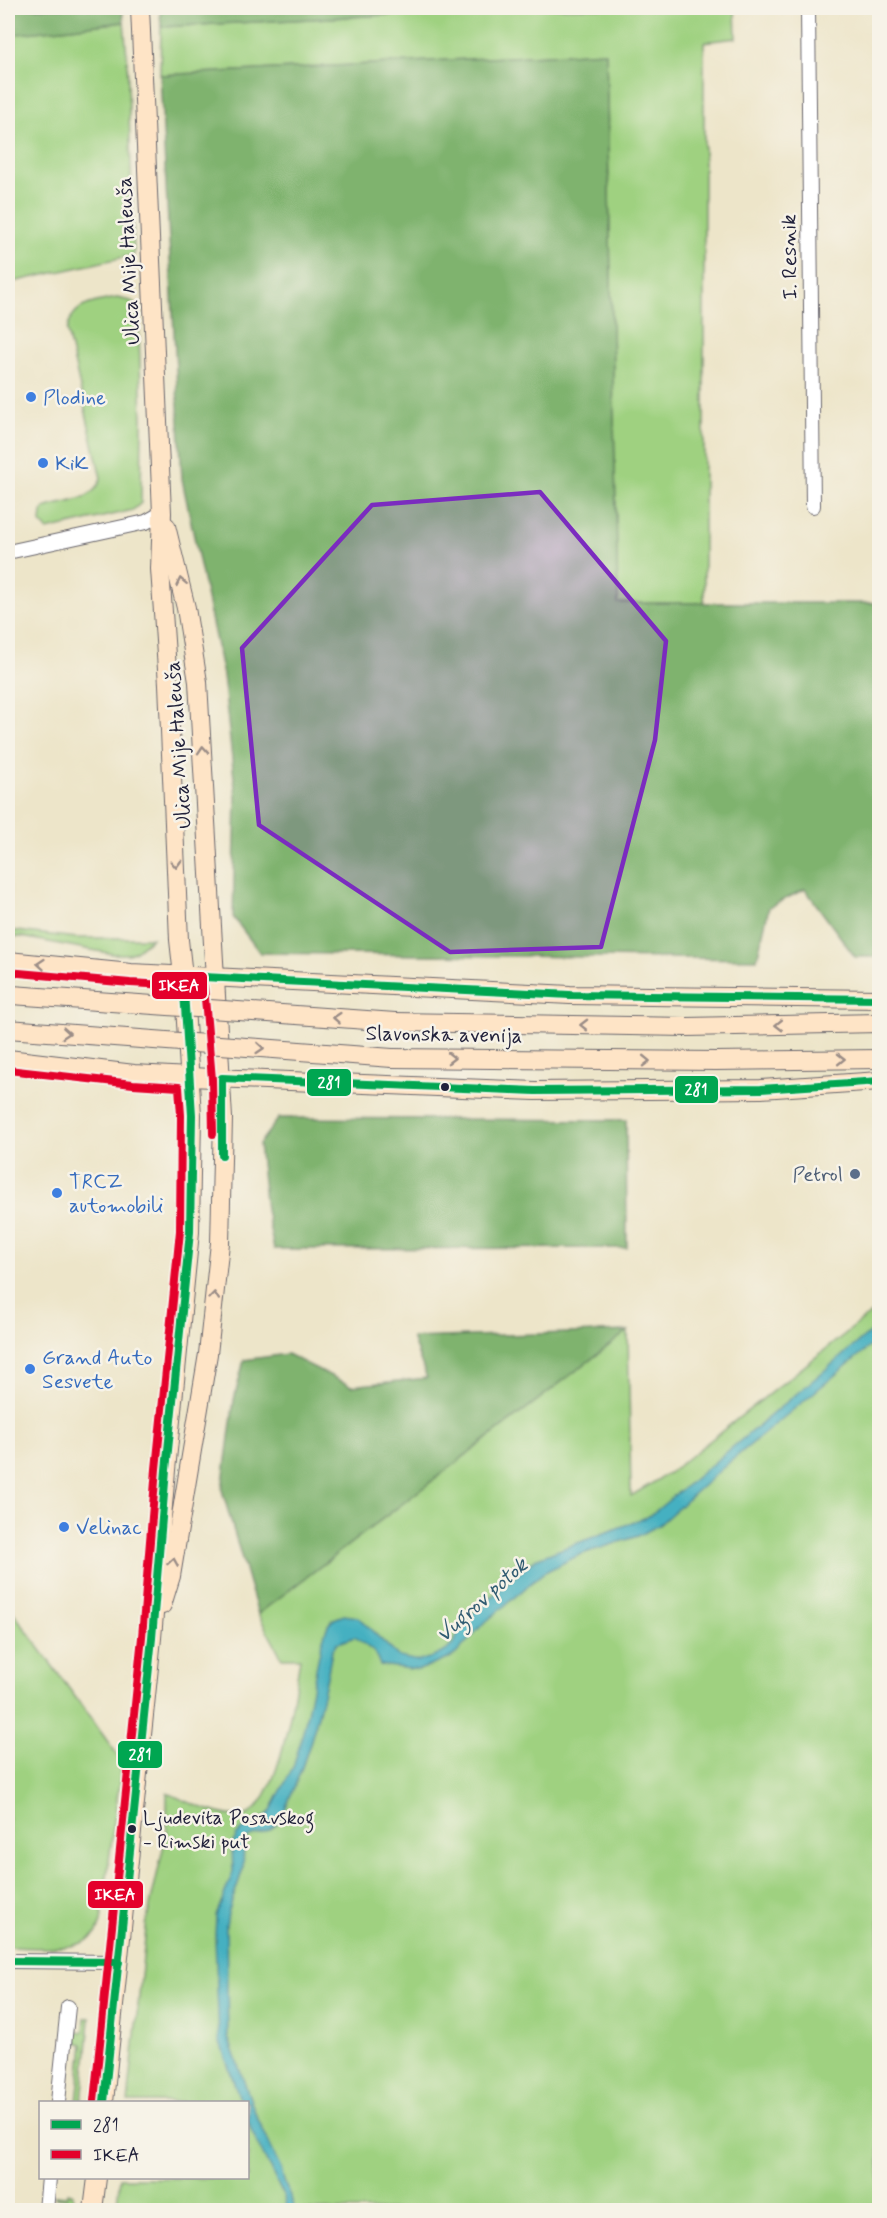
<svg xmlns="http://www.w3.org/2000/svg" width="887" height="2218" font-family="Mynerve,sans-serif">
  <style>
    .green { fill: #9fd180; stroke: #607a5e; stroke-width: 1.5 }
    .forest { fill: #7fb36e; stroke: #506a54; stroke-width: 1.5 }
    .water { fill: #44b0c1; stroke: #33697e; stroke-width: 1.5 }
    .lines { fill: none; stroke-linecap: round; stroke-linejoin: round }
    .minor-casing { stroke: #69666d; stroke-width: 16 }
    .secondary-casing { stroke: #69666d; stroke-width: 20 }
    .minor { stroke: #fff; stroke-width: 14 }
    .secondary { stroke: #fee4c6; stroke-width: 18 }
    .secondary-bridge-casing { stroke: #69666d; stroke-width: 20; stroke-linecap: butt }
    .secondary-bridge { stroke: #fee4c6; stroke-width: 18 }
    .bus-1-casing { stroke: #f7f3e8; stroke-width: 12 }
    .bus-2-casing { stroke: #f7f3e8; stroke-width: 12 }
    .bus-1 { stroke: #00a651; stroke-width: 8 }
    .bus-2 { stroke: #e4002b; stroke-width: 8 }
    .oneway { stroke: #9b8d87 }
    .marked { fill: #7b2cbf; fill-opacity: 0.2; stroke: #7b2cbf; stroke-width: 4.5; stroke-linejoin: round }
    .shop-dot { fill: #3f7fe0; stroke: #f7f3e8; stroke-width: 2 }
    .bus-dot { fill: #22223b; stroke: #f7f3e8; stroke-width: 2 }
    .service-dot { fill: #5c6f8a; stroke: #f7f3e8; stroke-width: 2 }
    .labels { text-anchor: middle; stroke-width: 5; stroke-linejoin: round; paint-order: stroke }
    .bus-label { font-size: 20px; fill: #22223b; stroke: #f7f3e8; text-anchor: start }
    .street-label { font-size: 21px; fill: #22223b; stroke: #f7f3e8 }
    .shop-label { font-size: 21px; fill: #366cbe; stroke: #f7f3e8; text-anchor: start }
    .service-label { font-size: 21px; fill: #4e5e75; stroke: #f7f3e8; text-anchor: end }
    .water-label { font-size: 22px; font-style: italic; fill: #305b71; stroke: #f7f3e8 }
    .line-badge { stroke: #f7f3e8; stroke-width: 2 }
    .badge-label { font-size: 16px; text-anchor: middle; font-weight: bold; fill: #fff }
  </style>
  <rect width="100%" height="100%" fill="#f7f3e8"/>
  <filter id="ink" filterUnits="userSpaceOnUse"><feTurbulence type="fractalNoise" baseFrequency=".0167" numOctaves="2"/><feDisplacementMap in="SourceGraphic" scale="12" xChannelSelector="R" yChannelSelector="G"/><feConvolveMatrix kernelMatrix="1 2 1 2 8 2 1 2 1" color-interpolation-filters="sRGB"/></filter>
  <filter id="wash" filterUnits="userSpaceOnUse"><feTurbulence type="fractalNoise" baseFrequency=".008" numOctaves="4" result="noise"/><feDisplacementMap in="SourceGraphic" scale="24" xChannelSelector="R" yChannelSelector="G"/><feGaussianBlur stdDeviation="1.35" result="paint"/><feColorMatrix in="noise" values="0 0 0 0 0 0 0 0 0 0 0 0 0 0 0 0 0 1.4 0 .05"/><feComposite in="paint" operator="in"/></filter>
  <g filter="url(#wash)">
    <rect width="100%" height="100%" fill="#ede5c9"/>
    <!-- green -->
    <g class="green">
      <polygon points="515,8 735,8 736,38 704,42 704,603 618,603 606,52 160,75 161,27"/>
      <polygon points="124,22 127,56 134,255 8,283 8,35"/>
      <path d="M117 298 131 301 138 306 142 420 141 503 133 510 47 530 41 523 42 512 45 508C66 500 94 503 101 478L67 331C71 303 93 303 117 298Z"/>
      <polygon points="8,930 77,938 152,938 136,951 129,954 113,954 22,937 8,937"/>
      <path d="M879 1307V2210H116L120 2178H248V2102H128L147 1919 167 1831V1793C187 1801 218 1817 241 1816 279 1814 295 1688 300 1658H282L258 1614 628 1331 631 1496 669 1473Z"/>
      <path d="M8 1605 122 1761 101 1922C99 1926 98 1932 95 1935 77 1953 31 1947 8 1947Z"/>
      <polygon points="85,2018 90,2018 90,2020 82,2102 77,2102 83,2044 72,2041 75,2033 84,2031"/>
      <polygon points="67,2193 73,2194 72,2210 65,2210 67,2199 55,2197 55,2195 67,2196"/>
    </g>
    <!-- forest -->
    <g class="forest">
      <polygon points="8,8 122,8 124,22 8,35"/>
      <polygon points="160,8 515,8 161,27"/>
      <polygon points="606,52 618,603 879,603 879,957 855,957 805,889 769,907 757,959 260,953 233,917 236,797 223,675 182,479 160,75"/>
      <polygon points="279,1118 626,1120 627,1248 274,1249 266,1210 259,1144"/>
      <polygon points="628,1331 258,1614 222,1490 234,1400 244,1360 287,1354 351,1386 427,1378 412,1338"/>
    </g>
    <!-- water -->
    <path class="water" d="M879 1325V1339L726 1465 659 1525 638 1536 579 1555 543 1573 482 1625 456 1654 448 1659 419 1670 380 1665 375 1653 355 1637 337 1643 332 1651C323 1701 311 1750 290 1797 286 1807 281 1821 272 1828 263 1836 253 1832 244 1841L243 1869 228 1913 226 1926 228 2037 256 2115 282 2171C283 2186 292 2196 295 2210H287L285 2199 252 2132 248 2120V2102H241L219 2040 215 1937 216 1916 233 1872 232 1845 237 1835 243 1829 259 1822 270 1812 294 1765 304 1728 321 1645 328 1625 334 1619 344 1615 358 1617 399 1657 418 1661 433 1657 446 1651 454 1643 461 1626 476 1610 535 1559 647 1517 657 1510Z"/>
  </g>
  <g filter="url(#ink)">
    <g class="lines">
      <!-- minor casing -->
      <g class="minor-casing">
        <g id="minor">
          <polyline points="808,8 813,506"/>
          <polyline points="8,552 146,522 162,513"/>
          <polyline points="8,1961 119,1962"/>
          <polyline points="58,2102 68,2007"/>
          <polyline points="46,2210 49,2178"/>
        </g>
      </g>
      <!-- secondary casing -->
      <g class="secondary-casing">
        <g id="secondary">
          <polyline points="8,961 131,973 570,995 880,999"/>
          <polyline points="395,1022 687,1027 880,1023"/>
          <polyline points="392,1058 716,1061 880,1059"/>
          <polyline points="8,1059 134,1074 189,1077 535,1091 761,1089 880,1081"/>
          <polyline points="162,1605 171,1576 208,1354 220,1243 223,1118 198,682 186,608 166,526"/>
          <polyline points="104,2102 152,1638 166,1470 190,1232 192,1115 183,976 179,940 168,684 160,569 162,513 140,8"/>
          <polyline points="93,2210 97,2178"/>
        </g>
      </g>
      <!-- minor -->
      <use href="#minor" class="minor"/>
      <!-- secondary -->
      <use href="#secondary" class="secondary"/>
      <!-- secondary-bridge casing -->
      <g class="secondary-bridge-casing">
        <g id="secondary-bridge">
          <polyline points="12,995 395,1022"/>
          <polyline points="8,1029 392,1058"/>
        </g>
      </g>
      <!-- secondary-bridge -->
      <use href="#secondary-bridge" class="secondary-bridge"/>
      <!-- bus-1 casing -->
      <g class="bus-1-casing">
        <g id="bus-1">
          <polyline points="222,1155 222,1078 535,1091 761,1089 880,1081"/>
          <polyline points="8,1961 119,1962"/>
          <polyline points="104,2102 152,1638 166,1470 190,1232 192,1115 183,976 570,995 880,999"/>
        </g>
      </g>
      <!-- bus-2 casing -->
      <g class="bus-2-casing">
        <g id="bus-2">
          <polyline points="8,972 130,983 204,987 212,1079 213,1134"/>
          <polyline points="8,1070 133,1084 179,1087 181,1115 180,1231 156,1469 142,1637 94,2101"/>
        </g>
      </g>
      <!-- bus-1 -->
      <use href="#bus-1" class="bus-1"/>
      <!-- bus-2 -->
      <use href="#bus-2" class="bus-2"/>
    </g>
    <!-- one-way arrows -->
    <defs><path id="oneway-chevron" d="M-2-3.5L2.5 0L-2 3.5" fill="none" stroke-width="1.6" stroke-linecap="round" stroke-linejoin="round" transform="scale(1.5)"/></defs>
    <g class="oneway">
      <use href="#oneway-chevron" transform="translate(181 582) rotate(-102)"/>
      <use href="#oneway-chevron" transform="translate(203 750) rotate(-94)"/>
      <use href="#oneway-chevron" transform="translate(176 864) rotate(88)"/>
      <use href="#oneway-chevron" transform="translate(41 964) rotate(-175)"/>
      <use href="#oneway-chevron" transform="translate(337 1018) rotate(-176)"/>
      <use href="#oneway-chevron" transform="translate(584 1025) rotate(-179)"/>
      <use href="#oneway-chevron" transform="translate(779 1025) rotate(179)"/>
      <use href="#oneway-chevron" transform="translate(66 1033) rotate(4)"/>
      <use href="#oneway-chevron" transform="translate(260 1048) rotate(4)"/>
      <use href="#oneway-chevron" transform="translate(451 1058) rotate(1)"/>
      <use href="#oneway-chevron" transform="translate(841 1059) rotate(-1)"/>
      <use href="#oneway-chevron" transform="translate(646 1061) rotate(1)"/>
      <use href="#oneway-chevron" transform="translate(214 1296) rotate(-84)"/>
      <use href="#oneway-chevron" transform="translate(173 1562) rotate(-81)"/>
    </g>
  </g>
  <!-- marked area -->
  <path class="marked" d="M540 492 666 641 655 740 601 947 450 952 259 825 242 648 372 505Z"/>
  <!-- markers -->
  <g class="shop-dot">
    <circle cx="31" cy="397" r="6"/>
    <circle cx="43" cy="463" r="6"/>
    <circle cx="57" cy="1193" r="6"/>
    <circle cx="30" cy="1369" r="6"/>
    <circle cx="64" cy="1527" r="6"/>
  </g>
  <g class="bus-dot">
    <circle cx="445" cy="1087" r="5"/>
    <circle cx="132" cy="1829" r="5"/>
  </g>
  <circle class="service-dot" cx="855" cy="1174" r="6"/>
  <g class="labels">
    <!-- bus labels -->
    <g class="bus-label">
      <text x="143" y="1824">Ljudevita Posavskog<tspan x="143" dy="24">- Rimski put</tspan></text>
    </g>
    <!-- street labels -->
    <g class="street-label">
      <text transform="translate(789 257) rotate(-91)" y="7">I. Resnik</text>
      <text transform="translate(128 261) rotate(-93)" y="7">Ulica Mije Haleuša</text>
      <text transform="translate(178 745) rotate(-94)" y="7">Ulica Mije Haleuša</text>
      <text transform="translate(444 1034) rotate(1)" y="7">Slavonska avenija</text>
    </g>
    <!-- shop labels -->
    <g class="shop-label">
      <text x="43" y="404">Plodine</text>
      <text x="55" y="470">KiK</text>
      <text x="69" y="1188">TRCZ<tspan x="69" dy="24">automobili</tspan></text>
      <text x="42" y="1364">Grand Auto<tspan x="42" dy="24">Sesvete</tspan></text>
      <text x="76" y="1534">Velinac</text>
    </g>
    <!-- service labels -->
    <g class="service-label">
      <text x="843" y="1181">Petrol</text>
    </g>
    <!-- water labels -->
    <g class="water-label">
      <text transform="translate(481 1599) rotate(-42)" y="8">Vugrov potok</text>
    </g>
  </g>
  <g class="line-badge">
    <rect x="151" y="971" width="57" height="29" rx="6" fill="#e4002b"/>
    <rect x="306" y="1068" width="46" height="29" rx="6" fill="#00a651"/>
    <rect x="674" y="1075" width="45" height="29" rx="6" fill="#00a651"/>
    <rect x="117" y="1740" width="46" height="29" rx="6" fill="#00a651"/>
    <rect x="87" y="1880" width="57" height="29" rx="6" fill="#e4002b"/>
  </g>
  <g class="badge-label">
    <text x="179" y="991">IKEA</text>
    <text x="329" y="1088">281</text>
    <text x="696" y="1095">281</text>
    <text x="140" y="1760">281</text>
    <text x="115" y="1900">IKEA</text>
  </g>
  <!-- margin -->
  <rect width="887" height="2218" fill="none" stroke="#f7f3e8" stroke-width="30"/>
  <!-- legend -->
  <rect x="39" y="2101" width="210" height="78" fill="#f7f3e8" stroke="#a29fa3" stroke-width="1.5"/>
  <rect x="51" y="2120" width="30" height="9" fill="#00a651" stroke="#a29fa3" stroke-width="1.5"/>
  <text x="93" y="2131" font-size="18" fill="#22223b">281</text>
  <rect x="51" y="2150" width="30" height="9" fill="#e4002b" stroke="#a29fa3" stroke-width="1.5"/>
  <text x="93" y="2161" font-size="18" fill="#22223b">IKEA</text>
</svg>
